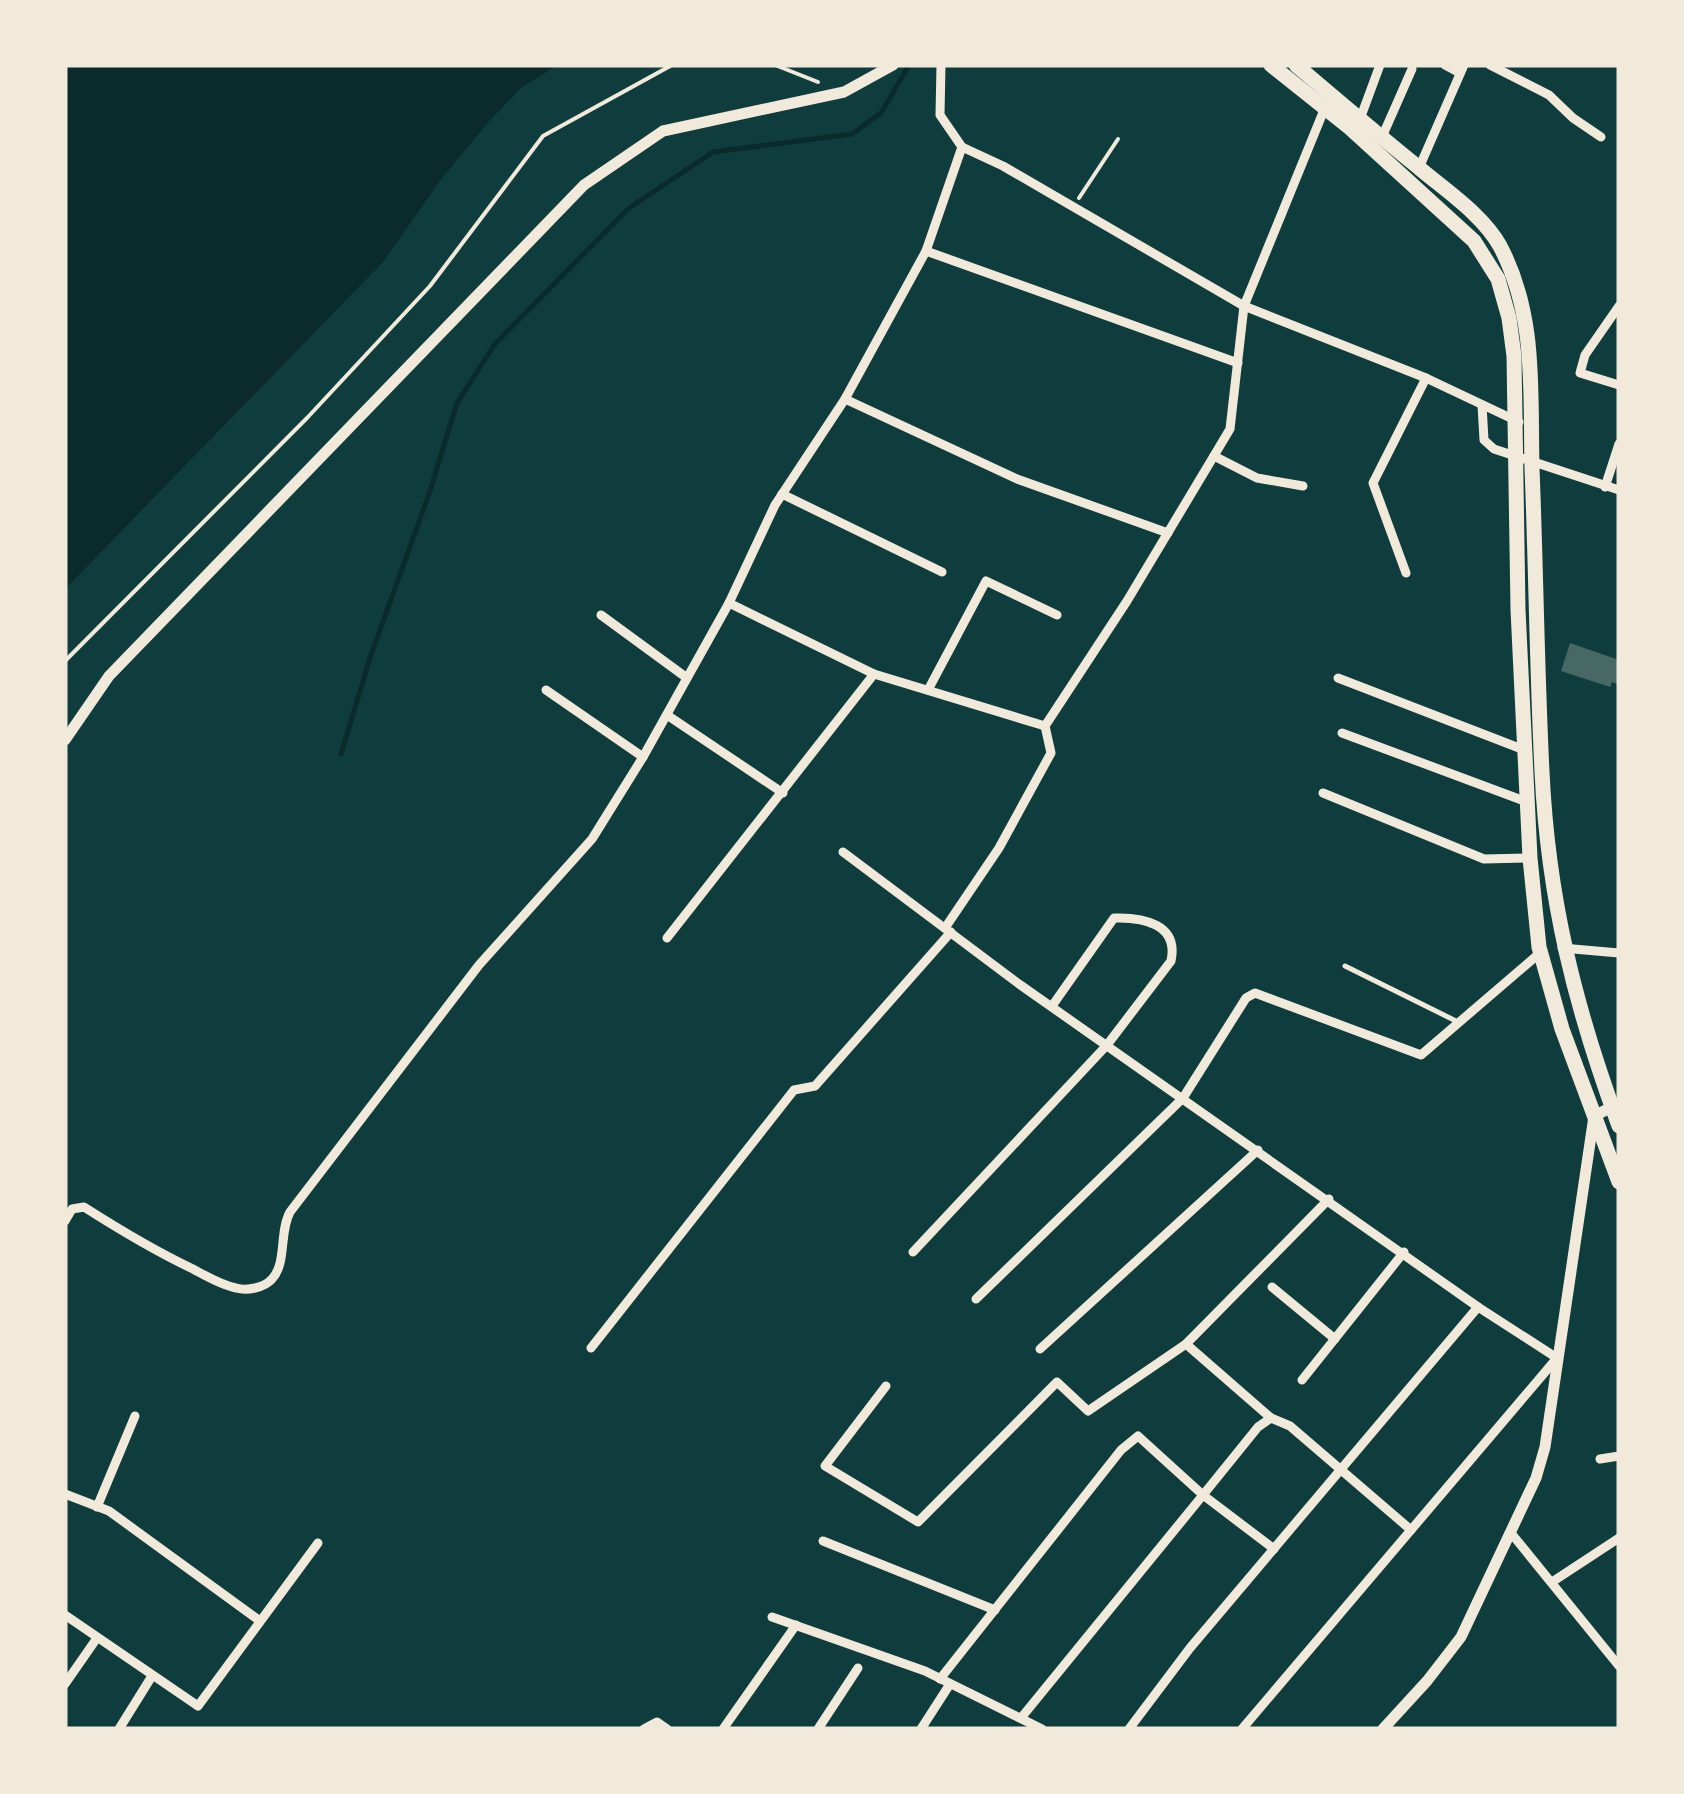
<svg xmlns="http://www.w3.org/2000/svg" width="1684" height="1794" font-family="'PT Sans Narrow',sans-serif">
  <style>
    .water { fill: #0a2a2b }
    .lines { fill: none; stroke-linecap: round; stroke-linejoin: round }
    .stream { stroke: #0a2a2b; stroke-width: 5 }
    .building { fill: #486865 }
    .path { stroke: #f1e9da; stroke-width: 4 }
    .service { stroke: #f1e9da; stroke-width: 5 }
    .minor { stroke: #f1e9da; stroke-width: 9 }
    .tertiary { stroke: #f1e9da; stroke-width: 11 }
    .primary { stroke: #f1e9da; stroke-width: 15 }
  </style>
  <rect width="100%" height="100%" fill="#0f3d3e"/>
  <!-- water -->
  <polygon class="water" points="65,65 558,65 522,87 491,119 442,178 383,262 65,589"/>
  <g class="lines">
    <!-- stream -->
    <polyline class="stream" points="341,754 370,658 430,491 457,403 495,344 629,208 713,152 852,134 881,113 909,65"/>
  </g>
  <!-- building -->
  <polygon class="building" points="1570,643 1619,660 1617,684 1612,682 1610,687 1561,671"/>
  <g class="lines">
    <!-- path -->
    <g class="path">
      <polyline points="775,65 818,82"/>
      <polyline points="1079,198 1118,139"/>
      <polyline points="65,661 307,418 430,286 543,136 672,65"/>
    </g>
    <!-- service -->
    <polyline class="service" points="1345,966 1458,1022"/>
    <!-- minor -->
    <g class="minor">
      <polyline points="941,65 940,115 962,147"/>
      <polyline points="1445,65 1460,73"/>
      <polyline points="1490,65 1549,95 1573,118 1601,137"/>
      <polyline points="1360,119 1380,65"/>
      <polyline points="1382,137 1412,69"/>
      <polyline points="1419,168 1464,65"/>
      <polyline points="926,251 1238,363"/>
      <polyline points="1619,306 1585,355 1580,373 1619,385"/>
      <polyline points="845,399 1017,479 1168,533"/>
      <polyline points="1482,405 1484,440 1494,449 1619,490"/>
      <polyline points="1214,456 1257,478 1303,486"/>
      <polyline points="1605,487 1619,444"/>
      <polyline points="782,494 942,572"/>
      <polyline points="1406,573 1373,483 1426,378"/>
      <polyline points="729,603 874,674 1045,726 1127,601 1230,429 1244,306 1426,378 1519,422"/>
      <polyline points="601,615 687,678"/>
      <polyline points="1338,678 1527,751"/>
      <polyline points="546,690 643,757"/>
      <polyline points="928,690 986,581 1057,615"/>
      <polyline points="667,715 783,793"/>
      <polyline points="1342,733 1527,802"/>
      <polyline points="1323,793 1484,859 1530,858"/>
      <polyline points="843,852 1019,984 1478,1307 1557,1358 1242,1729"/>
      <polyline points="945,928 999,848 1051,753 1045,726"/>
      <polyline points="667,938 874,674"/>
      <polyline points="1562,948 1619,953"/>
      <path d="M65 1221 72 1209 84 1207C120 1230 155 1251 193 1269 206 1276 221 1285 236 1288 247 1291 264 1288 272 1279 287 1263 279 1232 290 1212L479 965 592 839 643 757 729 603 775 505 845 399 926 251 962 147 1003 166 1244 306 1324 110"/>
      <path d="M913 1252 1107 1045 1171 961C1179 924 1143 917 1114 918L1052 1006"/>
      <polyline points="1272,1287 1335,1339"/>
      <polyline points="976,1299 1183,1098 1246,998 1255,993 1421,1055 1541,952"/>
      <polyline points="591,1348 794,1090 815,1086 951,932"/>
      <polyline points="1040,1349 1258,1150"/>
      <polyline points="1302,1380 1404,1252"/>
      <polyline points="886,1386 825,1466 918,1522 1057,1382 1088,1411 1186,1344"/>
      <polyline points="1271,1418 1186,1344 1329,1199"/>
      <polyline points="1600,1459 1619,1456"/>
      <polyline points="65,1494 109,1511 260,1621"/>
      <polyline points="97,1507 135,1416"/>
      <polyline points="1511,1533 1619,1666"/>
      <polyline points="823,1541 995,1610"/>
      <polyline points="1274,1549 1203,1495 1258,1427 1271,1418 1290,1426 1411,1530"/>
      <polyline points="1552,1582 1619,1538"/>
      <polyline points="65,1615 198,1706 318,1543"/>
      <polyline points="772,1617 925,1671 1042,1729"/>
      <polyline points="940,1679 1121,1450 1138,1436 1203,1495 1021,1718"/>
      <polyline points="65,1684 97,1638"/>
      <polyline points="119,1729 152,1676"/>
      <polyline points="644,1729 657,1722 667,1729"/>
      <polyline points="723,1729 796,1625"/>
      <polyline points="818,1729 858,1668"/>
      <polyline points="921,1729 950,1684"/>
      <polyline points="1129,1729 1190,1648 1478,1307"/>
    </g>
    <!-- tertiary -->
    <g class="tertiary">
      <polyline points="65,740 109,676 584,185 663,131 844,92 893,65"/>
      <polyline points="1383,1729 1427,1681 1461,1637 1536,1478 1545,1447 1594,1116 1612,1107"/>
    </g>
    <!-- primary -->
    <g class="primary">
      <polyline points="1271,65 1350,128 1474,241 1498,279 1509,318 1514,356 1518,610 1530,858 1539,947 1562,1029 1619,1182"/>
      <path d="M1296 65C1336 99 1377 134 1418 167 1445 190 1482 214 1500 246 1537 316 1530 391 1532 468 1536 569 1537 671 1542 772 1548 899 1575 1007 1619 1126"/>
    </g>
  </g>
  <!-- border -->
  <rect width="1684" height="1794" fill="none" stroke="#f1e9da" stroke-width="135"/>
</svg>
